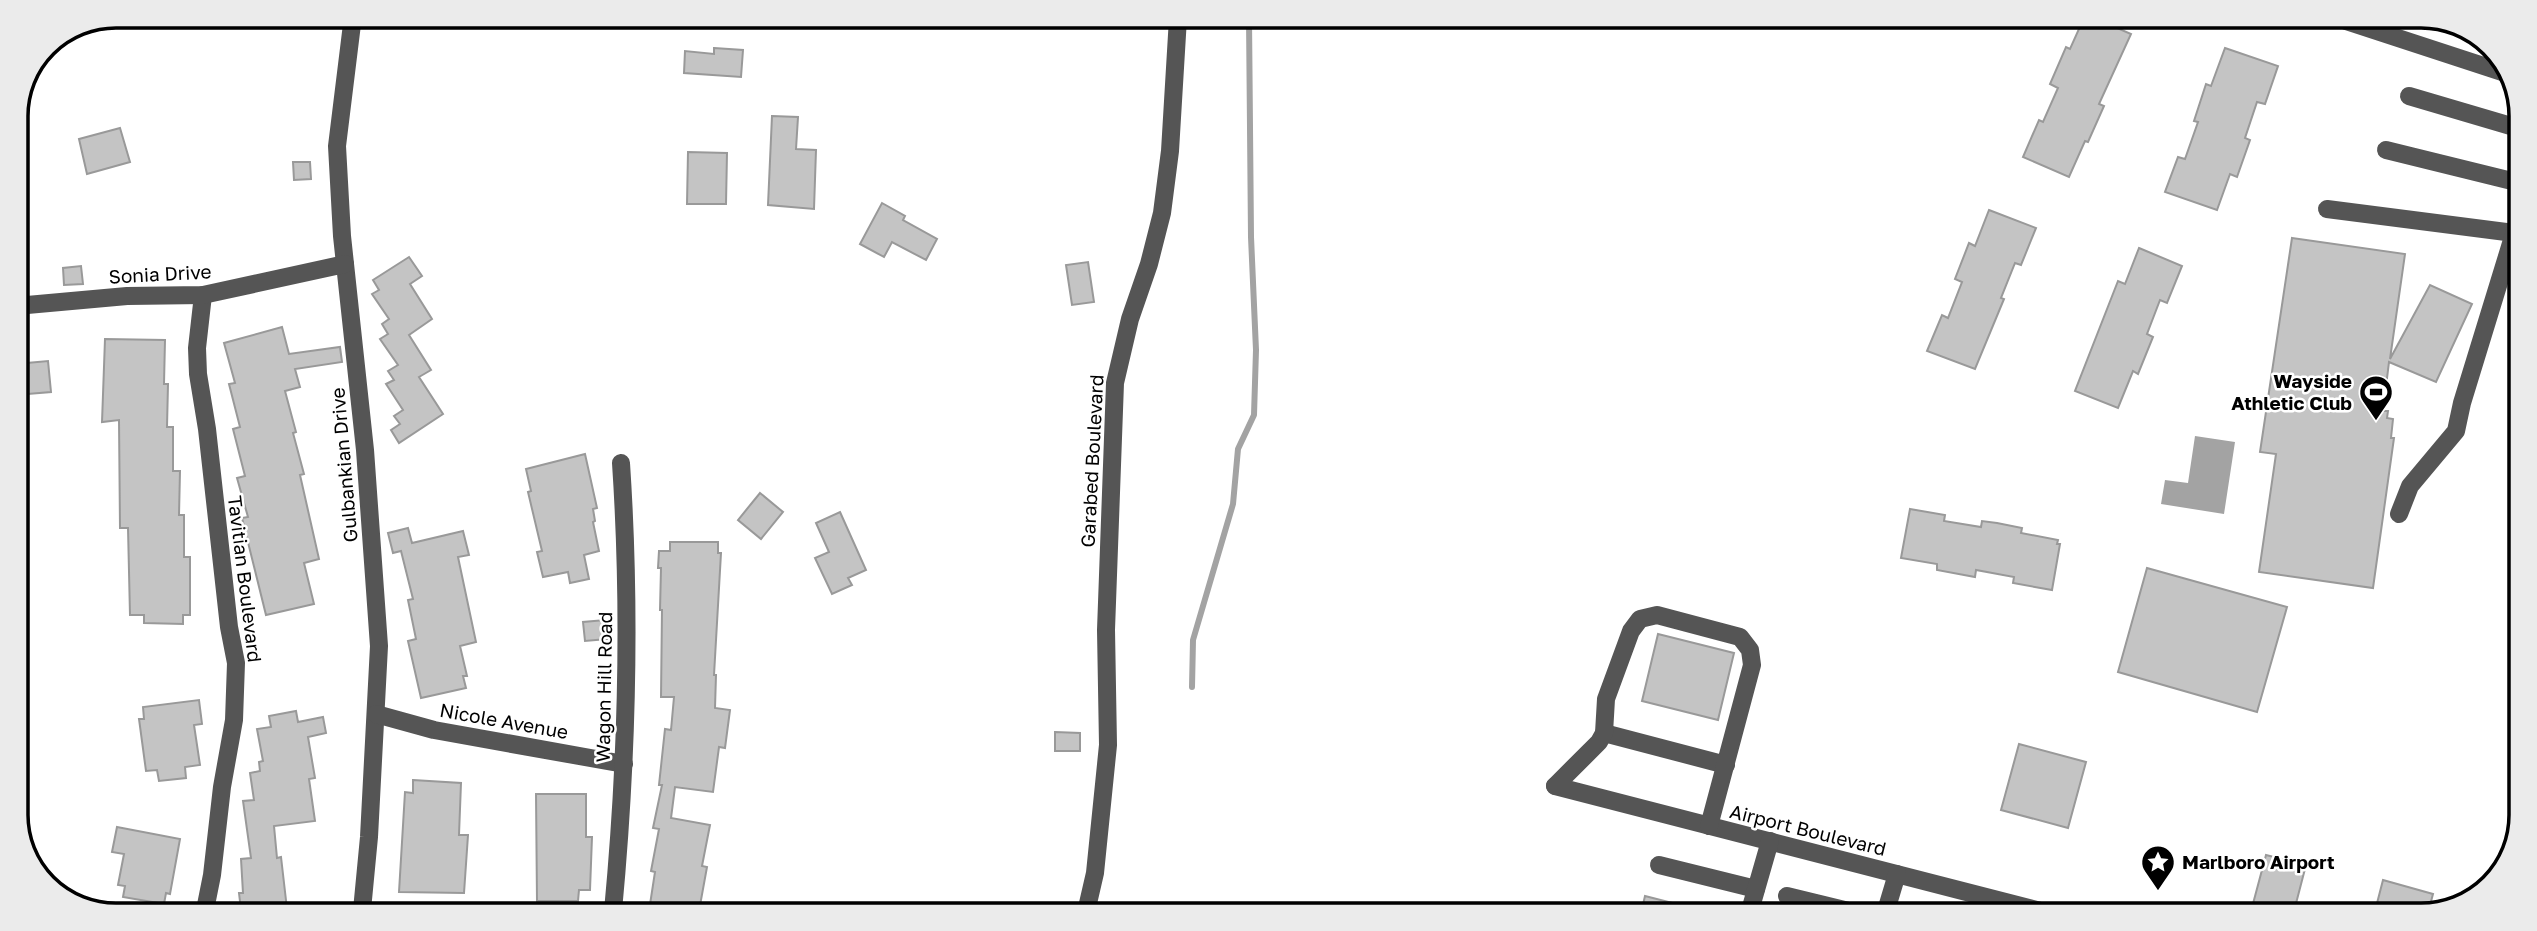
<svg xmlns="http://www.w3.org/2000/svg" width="2537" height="931" font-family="'Golos Text',sans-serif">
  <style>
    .water { fill: #a3a3a3 }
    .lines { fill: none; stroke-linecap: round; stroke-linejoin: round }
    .stream { stroke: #a3a3a3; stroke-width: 6 }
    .building { fill: #c4c4c4; stroke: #999; stroke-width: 2 }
    .minor { stroke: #555; stroke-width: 18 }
    .labels { text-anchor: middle; stroke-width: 5; stroke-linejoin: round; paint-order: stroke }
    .street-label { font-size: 19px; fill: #000; stroke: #fff }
    .poi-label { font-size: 19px; font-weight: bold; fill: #000; stroke: #fff; text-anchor: end }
    .rim { fill: none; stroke: #000; stroke-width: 3.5 }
  </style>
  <rect width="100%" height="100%" fill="#fff"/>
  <!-- water -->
  <polygon class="water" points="2195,436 2235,442 2224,514 2161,504 2165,480 2188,483"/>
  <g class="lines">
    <!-- stream -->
    <polyline class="stream" points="1192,687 1193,640 1233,504 1238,449 1254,415 1256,350 1251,237 1249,18"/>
  </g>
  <!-- building -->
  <g class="building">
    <polygon points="2083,20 2099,20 2131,34 2099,104 2104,106 2088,142 2085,141 2069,177 2023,157 2039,120 2043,122 2058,88 2050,84 2066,47 2070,49"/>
    <polygon points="714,48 743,50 741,77 684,73 685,51 714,54"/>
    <polygon points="2225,48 2278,66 2265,104 2257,102 2245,138 2250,140 2237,177 2230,174 2217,210 2165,192 2178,157 2185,159 2198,122 2194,121 2206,84 2211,86"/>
    <polygon points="772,116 798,117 796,149 816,150 814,209 768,205"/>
    <polygon points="120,128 130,162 87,174 79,139"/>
    <polygon points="688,152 727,153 726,204 687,204"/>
    <polygon points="293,162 310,162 311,179 294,180"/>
    <polygon points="882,203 905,216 903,220 937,239 926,260 892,242 884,257 860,244"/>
    <polygon points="1989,210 2036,228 2021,265 2015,263 2001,298 2004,299 1975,369 1927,351 1942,315 1948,318 1962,282 1955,279 1969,243 1975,246"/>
    <polygon points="2292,238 2405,254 2390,359 2430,285 2472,304 2436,382 2389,362 2383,411 2388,411 2387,418 2393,419 2391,438 2394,438 2373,588 2259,572 2276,454 2260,452"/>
    <polygon points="2139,248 2182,266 2167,303 2160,300 2147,334 2153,337 2138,374 2133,371 2118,408 2075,391 2118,281 2125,284"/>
    <polygon points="409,257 422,276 410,284 432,319 409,335 431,370 419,377 443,414 399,443 391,430 400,424 394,416 403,410 386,384 394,380 388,371 398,365 380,339 388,334 382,324 389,319 372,294 379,290 373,280"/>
    <polygon points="1088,262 1094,302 1072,305 1066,265"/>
    <polygon points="81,266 83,284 64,285 63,268"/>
    <polygon points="282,327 289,354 340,347 342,362 295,369 300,387 285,391 296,432 293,433 304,474 300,475 319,559 304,563 314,604 266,615 242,518 248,517 237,478 245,476 233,429 240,427 229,384 235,383 224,343"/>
    <polygon points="105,339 165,340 164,384 168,384 167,427 173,427 173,471 180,471 179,515 184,515 184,557 190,557 190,615 183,615 183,624 144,623 144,615 130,615 128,528 120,528 119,420 102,422"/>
    <polygon points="48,361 51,392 16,395 16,364"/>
    <polygon points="585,454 597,508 593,509 595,521 593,522 599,551 584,555 589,579 570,583 568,572 543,577 537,552 542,551 528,492 531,491 526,469"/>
    <polygon points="760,493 783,512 761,539 738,520"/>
    <polygon points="1910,509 1945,515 1944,521 1981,527 1982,521 1997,523 2022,528 2021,533 2058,540 2057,544 2060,544 2052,590 2013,583 2014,577 1976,570 1975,577 1937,570 1937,564 1901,558"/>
    <polygon points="840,512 866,570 848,578 852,585 832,594 815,558 829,552 816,523"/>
    <polygon points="408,528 412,543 463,531 469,555 458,557 476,642 460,646 467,676 463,676 466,688 421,698 408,641 416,639 408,600 413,599 401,551 393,553 388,533"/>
    <polygon points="670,542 718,542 718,553 721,553 714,675 716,675 715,708 730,710 725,748 719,747 713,792 675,787 671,818 710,825 702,866 707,867 699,911 649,911 655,872 651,871 659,829 653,828 662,785 659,785 665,729 671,730 674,697 661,697 662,610 660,610 661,568 658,568 659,551 670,551"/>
    <polygon points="2147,568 2287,607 2257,712 2118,672"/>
    <polygon points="605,620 607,639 585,641 583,622"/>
    <polygon points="1658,634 1734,653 1718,720 1642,701"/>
    <polygon points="199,700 202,724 194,725 200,765 185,767 186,778 159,781 157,770 146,771 139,719 144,719 143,707"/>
    <polygon points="296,711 298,722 323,717 326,733 308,737 315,778 309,779 315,821 274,826 277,858 281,857 287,909 241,910 239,893 243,893 241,859 251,858 243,801 254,800 250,773 260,771 259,762 263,761 257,729 271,727 269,716"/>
    <polygon points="1055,732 1080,733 1080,751 1055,751"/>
    <polygon points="2019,744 2086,762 2068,828 2001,810"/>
    <polygon points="413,780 461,783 459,835 468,835 464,893 399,892 405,792 413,793"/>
    <polygon points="536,794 586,794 586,837 592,837 590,890 579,890 578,901 537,901"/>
    <polygon points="117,827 180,839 170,894 166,893 164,904 123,897 125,886 118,885 124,854 112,852"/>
    <polygon points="2266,855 2306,865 2293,915 2250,915"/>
    <polygon points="2383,880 2433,894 2428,913 2374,915"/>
    <polygon points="1645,896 1692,908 1691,914 1641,913"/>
  </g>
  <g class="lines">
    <!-- minor -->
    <g class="minor">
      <polyline points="353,16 337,146 342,236 365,450 379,646 369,837 362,910"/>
      <polyline points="2346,21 2508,74"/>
      <polyline points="2409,96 2521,129"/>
      <polyline points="2386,150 2520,183"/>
      <polyline points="2327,209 2514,233"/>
      <polyline points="203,295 197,348 198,374 207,429 229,627 236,663 234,720 222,787 212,875 205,910"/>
      <polyline points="16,306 127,296 203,295 345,264"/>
      <polyline points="2399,514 2410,486 2456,431 2462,403 2520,214"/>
      <polyline points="376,714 434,730 624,764"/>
      <polyline points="1604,733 1726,765"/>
      <polyline points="1555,786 2052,914"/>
      <polyline points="1555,786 1599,742 1604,733 1606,699 1631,631 1640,619 1657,615 1740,637 1750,650 1752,665 1709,826"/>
      <polyline points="1659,865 1756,889"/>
      <polyline points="1787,896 1861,914"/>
      <path d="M613 911C627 762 631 613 621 463"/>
      <polyline points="1086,912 1095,873 1108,745 1106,630 1115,383 1130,319 1149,264 1162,213 1170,151 1178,18"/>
      <polyline points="1749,914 1770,841"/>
      <polyline points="1885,914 1897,874"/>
    </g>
  </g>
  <!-- icons -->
  <defs>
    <g id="stadium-pin" transform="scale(1.75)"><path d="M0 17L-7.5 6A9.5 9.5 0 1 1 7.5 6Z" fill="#000" stroke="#fff"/><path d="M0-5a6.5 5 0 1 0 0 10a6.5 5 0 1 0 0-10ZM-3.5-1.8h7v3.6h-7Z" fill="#fff"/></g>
    <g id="sight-pin" transform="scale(1.75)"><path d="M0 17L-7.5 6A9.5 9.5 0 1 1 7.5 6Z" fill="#000" stroke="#fff"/><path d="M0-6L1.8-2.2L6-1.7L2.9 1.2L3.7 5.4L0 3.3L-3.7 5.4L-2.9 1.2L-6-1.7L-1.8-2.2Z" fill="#fff"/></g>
  </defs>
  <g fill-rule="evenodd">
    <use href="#stadium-pin" x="2376" y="392"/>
    <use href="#sight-pin" x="2158" y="862"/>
  </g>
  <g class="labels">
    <!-- street labels -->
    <g class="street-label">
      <text transform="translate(160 274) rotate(-3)" y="7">Sonia Drive</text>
      <text transform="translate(1092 461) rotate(-87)" y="7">Garabed Boulevard</text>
      <text transform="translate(344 465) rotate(-95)" y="7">Gulbankian Drive</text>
      <text transform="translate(245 579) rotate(83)" y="7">Tavitian Boulevard</text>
      <text transform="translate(604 687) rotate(-89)" y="7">Wagon Hill Road</text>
      <text transform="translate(504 721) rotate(10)" y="7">Nicole Avenue</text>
      <text transform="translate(1808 830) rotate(14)" y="7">Airport Boulevard</text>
    </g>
    <!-- poi labels -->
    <g class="poi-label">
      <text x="2352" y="388">Wayside<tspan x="2352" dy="22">Athletic Club</tspan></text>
      <text x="2182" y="869" text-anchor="start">Marlboro Airport</text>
    </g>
  </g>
  <!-- crop -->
  <path d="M0 0H2537V931H0ZM116 28H2421A88 88 0 0 1 2509 116V815A88 88 0 0 1 2421 903H116A88 88 0 0 1 28 815V116A88 88 0 0 1 116 28Z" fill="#ebebeb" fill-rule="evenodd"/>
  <path class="rim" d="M116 28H2421A88 88 0 0 1 2509 116V815A88 88 0 0 1 2421 903H116A88 88 0 0 1 28 815V116A88 88 0 0 1 116 28Z"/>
</svg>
